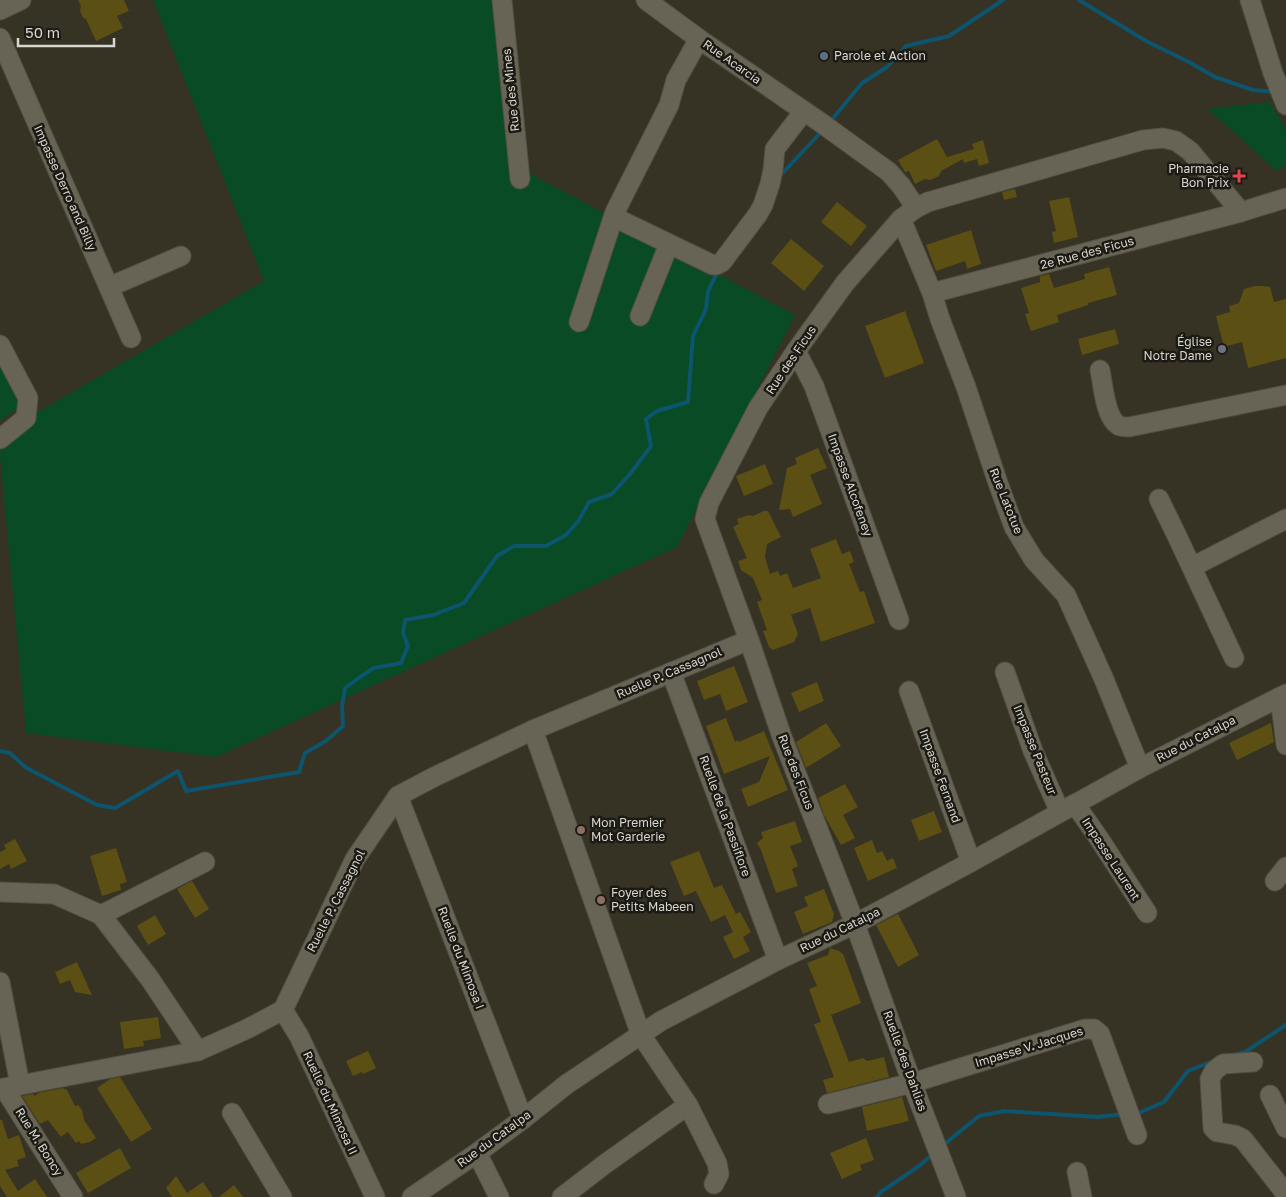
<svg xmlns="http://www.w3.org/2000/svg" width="1286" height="1197" font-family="'Golos Text',sans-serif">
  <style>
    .green { fill: #084b24 }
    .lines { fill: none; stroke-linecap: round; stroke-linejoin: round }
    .stream { stroke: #0d546f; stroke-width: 4 }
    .building { fill: #5c4f14 }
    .minor-casing { stroke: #514f43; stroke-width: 21 }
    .minor { stroke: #686455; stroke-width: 19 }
    .service-dot { fill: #5c6f8a; stroke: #1c1a14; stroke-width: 2 }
    .health-dot { fill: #e0444e; stroke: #1c1a14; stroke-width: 2 }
    .worship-dot { fill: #6b7280; stroke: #1c1a14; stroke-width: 2 }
    .education-dot { fill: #8d6e63; stroke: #1c1a14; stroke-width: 2 }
    .labels { text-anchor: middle; stroke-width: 5; stroke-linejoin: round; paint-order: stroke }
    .poi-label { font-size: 12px; fill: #d8d6cd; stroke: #1c1a14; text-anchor: start }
    .street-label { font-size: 12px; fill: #d8d6cd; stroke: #1c1a14 }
  </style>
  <rect width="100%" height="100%" fill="#363224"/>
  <!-- green -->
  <g class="green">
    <polygon points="153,0 507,0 525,171 795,315 677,547 216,757 26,733 0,456 0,448 36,413 264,281"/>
    <polygon points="1269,102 1286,129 1286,165 1276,171 1223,122 1207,109"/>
    <polygon points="0,352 26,403 0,421"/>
  </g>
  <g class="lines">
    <!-- stream -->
    <g class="stream">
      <polyline points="1079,0 1146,41 1189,62 1215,77 1253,90 1274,92"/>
      <polyline points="830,122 862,83 887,67 906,46 949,36 1003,0"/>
      <polyline points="779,177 822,131"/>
      <polyline points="0,751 10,753 25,767 97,805 115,808 178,771 186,791 299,772 305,753 326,741 343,726 342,706 345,688 360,677 374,668 401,663 408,646 403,633 405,620 433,615 464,603 497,556 514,546 546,546 566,535 579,520 589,502 612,494 630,474 651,446 646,419 657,411 688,402 693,336 706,309 708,291 718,271"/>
      <polyline points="1234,1055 1245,1052 1286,1025"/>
      <polyline points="1135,1113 1141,1112 1164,1102 1188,1071 1216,1060"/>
      <polyline points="941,1147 979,1116 1004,1111 1098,1117 1123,1114"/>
      <polyline points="877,1197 881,1192 919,1166 934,1153"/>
    </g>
  </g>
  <!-- building -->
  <g class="building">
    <polygon points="78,0 124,0 129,11 117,16 123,28 96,41 86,19 83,18 80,11 81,6"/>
    <polygon points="937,139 947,157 974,149 972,144 983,140 989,163 979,166 977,159 964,163 963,159 941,171 939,176 930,180 925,179 915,184 909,171 905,172 898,160"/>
    <polygon points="1015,189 1017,197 1004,200 1002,192"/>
    <polygon points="1069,197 1078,237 1054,243 1052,232 1056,231 1049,201"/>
    <polygon points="837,202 867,226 851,246 821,222"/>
    <polygon points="971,230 981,264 967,269 965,261 936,271 926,245"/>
    <polygon points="791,239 824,266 804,291 771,263"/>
    <polygon points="1109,267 1117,295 1088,303 1088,305 1057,315 1059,322 1031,331 1025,314 1029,313 1021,288 1040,282 1040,276 1049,274 1054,288 1085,279 1084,274"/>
    <polygon points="1255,286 1263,286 1270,287 1274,302 1286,299 1286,358 1248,368 1242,342 1224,347 1216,316 1230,312 1229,306 1239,303 1244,289"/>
    <polygon points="905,311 924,363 885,378 865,326"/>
    <polygon points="1115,329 1119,344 1082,355 1078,339"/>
    <polygon points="818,448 827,468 810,475 822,504 793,517 790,509 779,510 787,468 797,464 795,458"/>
    <polygon points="765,464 773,484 744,496 736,476"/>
    <polygon points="764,511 768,511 781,537 767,544 765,557 770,574 778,571 780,576 787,573 793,588 821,578 810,549 836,539 842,554 850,551 854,562 849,564 860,592 864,591 875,623 821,642 810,608 791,615 798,634 794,642 773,650 769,647 763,631 767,630 757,602 762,600 753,578 741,570 738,561 747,558 733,527 739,524 737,519 749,515 753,516"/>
    <polygon points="734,666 748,702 726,711 720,694 704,700 697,681"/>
    <polygon points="817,682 824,701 799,712 791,693"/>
    <polygon points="726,718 735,742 738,740 739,742 764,731 788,790 748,807 741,789 759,782 770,756 724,774 706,726"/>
    <polygon points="826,723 841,746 806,768 796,742"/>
    <polygon points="1271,723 1274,742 1237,760 1229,743"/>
    <polygon points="845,784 858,807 843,815 855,838 841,845 824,815 818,798"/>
    <polygon points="934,811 942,832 919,841 911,820"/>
    <polygon points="795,821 802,842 790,846 798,866 792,869 798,886 776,893 761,850 757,843 763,838 761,832"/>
    <polygon points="15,839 27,861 11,869 9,864 0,869 0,852 6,849 4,845"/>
    <polygon points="872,840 877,853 882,851 887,861 893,858 897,868 868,881 854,848"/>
    <polygon points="116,848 127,882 120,884 121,890 102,896 90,856"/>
    <polygon points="699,851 714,888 722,885 736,914 740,912 751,932 743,937 750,951 734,959 723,937 733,932 725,915 711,922 696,891 684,896 670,862"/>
    <polygon points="192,881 209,909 195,918 177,889"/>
    <polygon points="824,889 834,914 832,922 803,934 794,912 808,906 804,897"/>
    <polygon points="898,914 919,955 898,967 876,925"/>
    <polygon points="155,915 166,934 148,945 137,926"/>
    <polygon points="830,948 839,951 843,954 861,1003 831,1015 849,1062 863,1058 867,1061 884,1057 889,1077 827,1093 823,1080 834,1077 814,1024 821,1022 809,989 817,986 807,963 828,955"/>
    <polygon points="77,962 92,995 75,992 70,980 60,984 55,972"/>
    <polygon points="158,1017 161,1038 143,1041 144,1046 124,1049 120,1022"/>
    <polygon points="368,1051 376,1068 363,1074 362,1072 353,1076 346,1061"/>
    <polygon points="120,1077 152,1129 131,1142 97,1088 110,1079"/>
    <polygon points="63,1088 67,1090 75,1106 78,1105 82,1110 84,1120 96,1138 90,1142 81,1144 79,1141 76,1143 68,1132 61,1137 48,1120 40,1124 22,1096 33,1094 35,1096 38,1093"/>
    <polygon points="902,1097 909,1121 867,1131 862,1107"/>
    <polygon points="0,1120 2,1120 8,1139 19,1135 26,1157 17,1160 19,1166 5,1170 18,1191 35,1179 47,1197 7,1197 0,1186"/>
    <polygon points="866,1138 874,1160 860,1165 862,1170 842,1179 830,1153"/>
    <polygon points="120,1148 131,1168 88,1193 76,1173"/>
    <polygon points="176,1176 187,1193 203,1182 213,1197 172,1197 166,1188"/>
    <polygon points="234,1185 243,1197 219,1197"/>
  </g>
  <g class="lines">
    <!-- minor casing -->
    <g class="minor-casing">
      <g id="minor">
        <polyline points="502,0 520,179"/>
        <polyline points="646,0 699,39 820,122 889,172 902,187 916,208"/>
        <polyline points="1250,0 1273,73 1286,105"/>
        <polyline points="0,10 21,0"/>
        <polyline points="0,38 131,338"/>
        <polyline points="699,39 676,80 669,105 616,210 614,215 622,221 713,265 716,265 722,262 758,214 763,205 770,184 773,170 775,149 804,111"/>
        <polyline points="901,219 932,293 940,319 966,387 998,483 1014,527 1034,560 1066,595 1103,677 1140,768"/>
        <polyline points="109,287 181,256"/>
        <polyline points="932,293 1241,212 1286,198"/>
        <polyline points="640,316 669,244"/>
        <polyline points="579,322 614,215"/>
        <polyline points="0,345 28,398 26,418 0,439"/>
        <polyline points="796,351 814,386 899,620"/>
        <path d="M1100 370C1103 384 1105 417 1118 425 1121 427 1125 427 1129 427L1286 395"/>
        <polyline points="1159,499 1177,536 1234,658"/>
        <polyline points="1192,567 1286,519"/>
        <polyline points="671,672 778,960"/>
        <polyline points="1005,672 1033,751 1060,812 1075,804 1100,840 1147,913"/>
        <polyline points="909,691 971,862"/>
        <polyline points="1280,697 1286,745"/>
        <polyline points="533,730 641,1035 688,1105 717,1163 719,1174 714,1184"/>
        <polyline points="398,796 523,1119"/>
        <polyline points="1275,881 1286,867"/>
        <polyline points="0,892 54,894 101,915 150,979 198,1051"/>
        <polyline points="101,915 205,862"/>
        <polyline points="0,982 20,1085 4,1088 73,1197"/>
        <polyline points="283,1010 299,1036 375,1197"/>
        <polyline points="1253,1062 1223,1064 1214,1071 1210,1079 1213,1128 1217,1132 1235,1135 1243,1139 1286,1194"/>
        <polyline points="0,1089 198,1051 247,1029 283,1010 355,859 398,796 434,777 533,730 749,640"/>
        <polyline points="1270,1095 1286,1128"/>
        <polyline points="828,1104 912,1083 1085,1029 1094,1029 1100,1034 1137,1135"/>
        <polyline points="232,1113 282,1197"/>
        <polyline points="477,1153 499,1197"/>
        <polyline points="1077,1172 1082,1197"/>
        <polyline points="412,1197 477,1153 523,1119 567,1084 661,1021 778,960 855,924 971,862 1140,768 1286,694"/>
        <polyline points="562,1197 605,1164 688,1105"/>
        <polyline points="956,1197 912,1083 855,924 782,737 749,640 705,519 709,503 758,408 796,351 845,283 901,219 916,208 928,202 1143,140 1163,138 1176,141 1190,151 1241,212"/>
      </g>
    </g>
    <!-- minor -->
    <use href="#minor" class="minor"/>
  </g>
  <!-- markers -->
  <circle class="service-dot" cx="824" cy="56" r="5"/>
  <path class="health-dot" d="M1236.5 168.5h5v5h5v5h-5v5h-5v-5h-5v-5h5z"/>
  <circle class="worship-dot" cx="1222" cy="349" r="5"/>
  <g class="education-dot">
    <circle cx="581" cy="830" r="5"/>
    <circle cx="601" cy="900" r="5"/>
  </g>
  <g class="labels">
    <!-- poi labels -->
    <g class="poi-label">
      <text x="834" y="60">Parole et Action</text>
      <text x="1229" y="173" text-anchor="end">Pharmacie<tspan x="1229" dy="14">Bon Prix</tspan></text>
      <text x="1212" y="346" text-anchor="end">Église<tspan x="1212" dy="14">Notre Dame</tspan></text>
      <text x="591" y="827">Mon Premier<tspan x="591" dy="14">Mot Garderie</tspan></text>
      <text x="611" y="897">Foyer des<tspan x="611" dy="14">Petits Mabeen</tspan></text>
    </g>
    <!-- street labels -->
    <g class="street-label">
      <text transform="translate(732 62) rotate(35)" y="4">Rue Acarcia</text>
      <text transform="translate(511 90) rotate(-96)" y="4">Rue des Mines</text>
      <text transform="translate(65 188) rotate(66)" y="4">Impasse Derro and Billy</text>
      <text transform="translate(1087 253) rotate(-15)" y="4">2e Rue des Ficus</text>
      <text transform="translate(791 360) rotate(-56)" y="4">Rue des Ficus</text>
      <text transform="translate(850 485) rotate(70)" y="4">Impasse Alcofeney</text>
      <text transform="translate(1006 501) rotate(68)" y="4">Rue Latotue</text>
      <text transform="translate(669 673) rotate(-23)" y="4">Ruelle P. Cassagnol</text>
      <text transform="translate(1196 739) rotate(-27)" y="4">Rue du Catalpa</text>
      <text transform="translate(1035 750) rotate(68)" y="4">Impasse Pasteur</text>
      <text transform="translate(796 772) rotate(69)" y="4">Rue des Ficus</text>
      <text transform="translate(940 776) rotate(70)" y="4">Impasse Fernand</text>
      <text transform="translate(725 816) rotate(70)" y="4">Ruelle de la Passiflore</text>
      <text transform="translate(1111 859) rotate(57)" y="4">Impasse Laurent</text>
      <text transform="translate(336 901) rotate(-63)" y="4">Ruelle P. Cassagnol</text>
      <text transform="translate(840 930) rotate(-26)" y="4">Rue du Catalpa</text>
      <text transform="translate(461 958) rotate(69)" y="4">Ruelle du Mimosa I</text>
      <text transform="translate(1029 1047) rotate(-17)" y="4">Impasse V. Jacques</text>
      <text transform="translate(905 1061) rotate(70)" y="4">Ruelle des Dahlias</text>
      <text transform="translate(330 1103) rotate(65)" y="4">Ruelle du Mimosa II</text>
      <text transform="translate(494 1139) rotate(-36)" y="4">Rue du Catalpa</text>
      <text transform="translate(39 1142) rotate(58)" y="4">Rue M. Boncy</text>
    </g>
  </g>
  <!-- scale -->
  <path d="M18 38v8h96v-8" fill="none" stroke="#d8d6cd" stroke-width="2.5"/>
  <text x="25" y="38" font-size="15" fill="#d8d6cd" stroke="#1c1a14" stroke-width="4" paint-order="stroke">50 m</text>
</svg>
